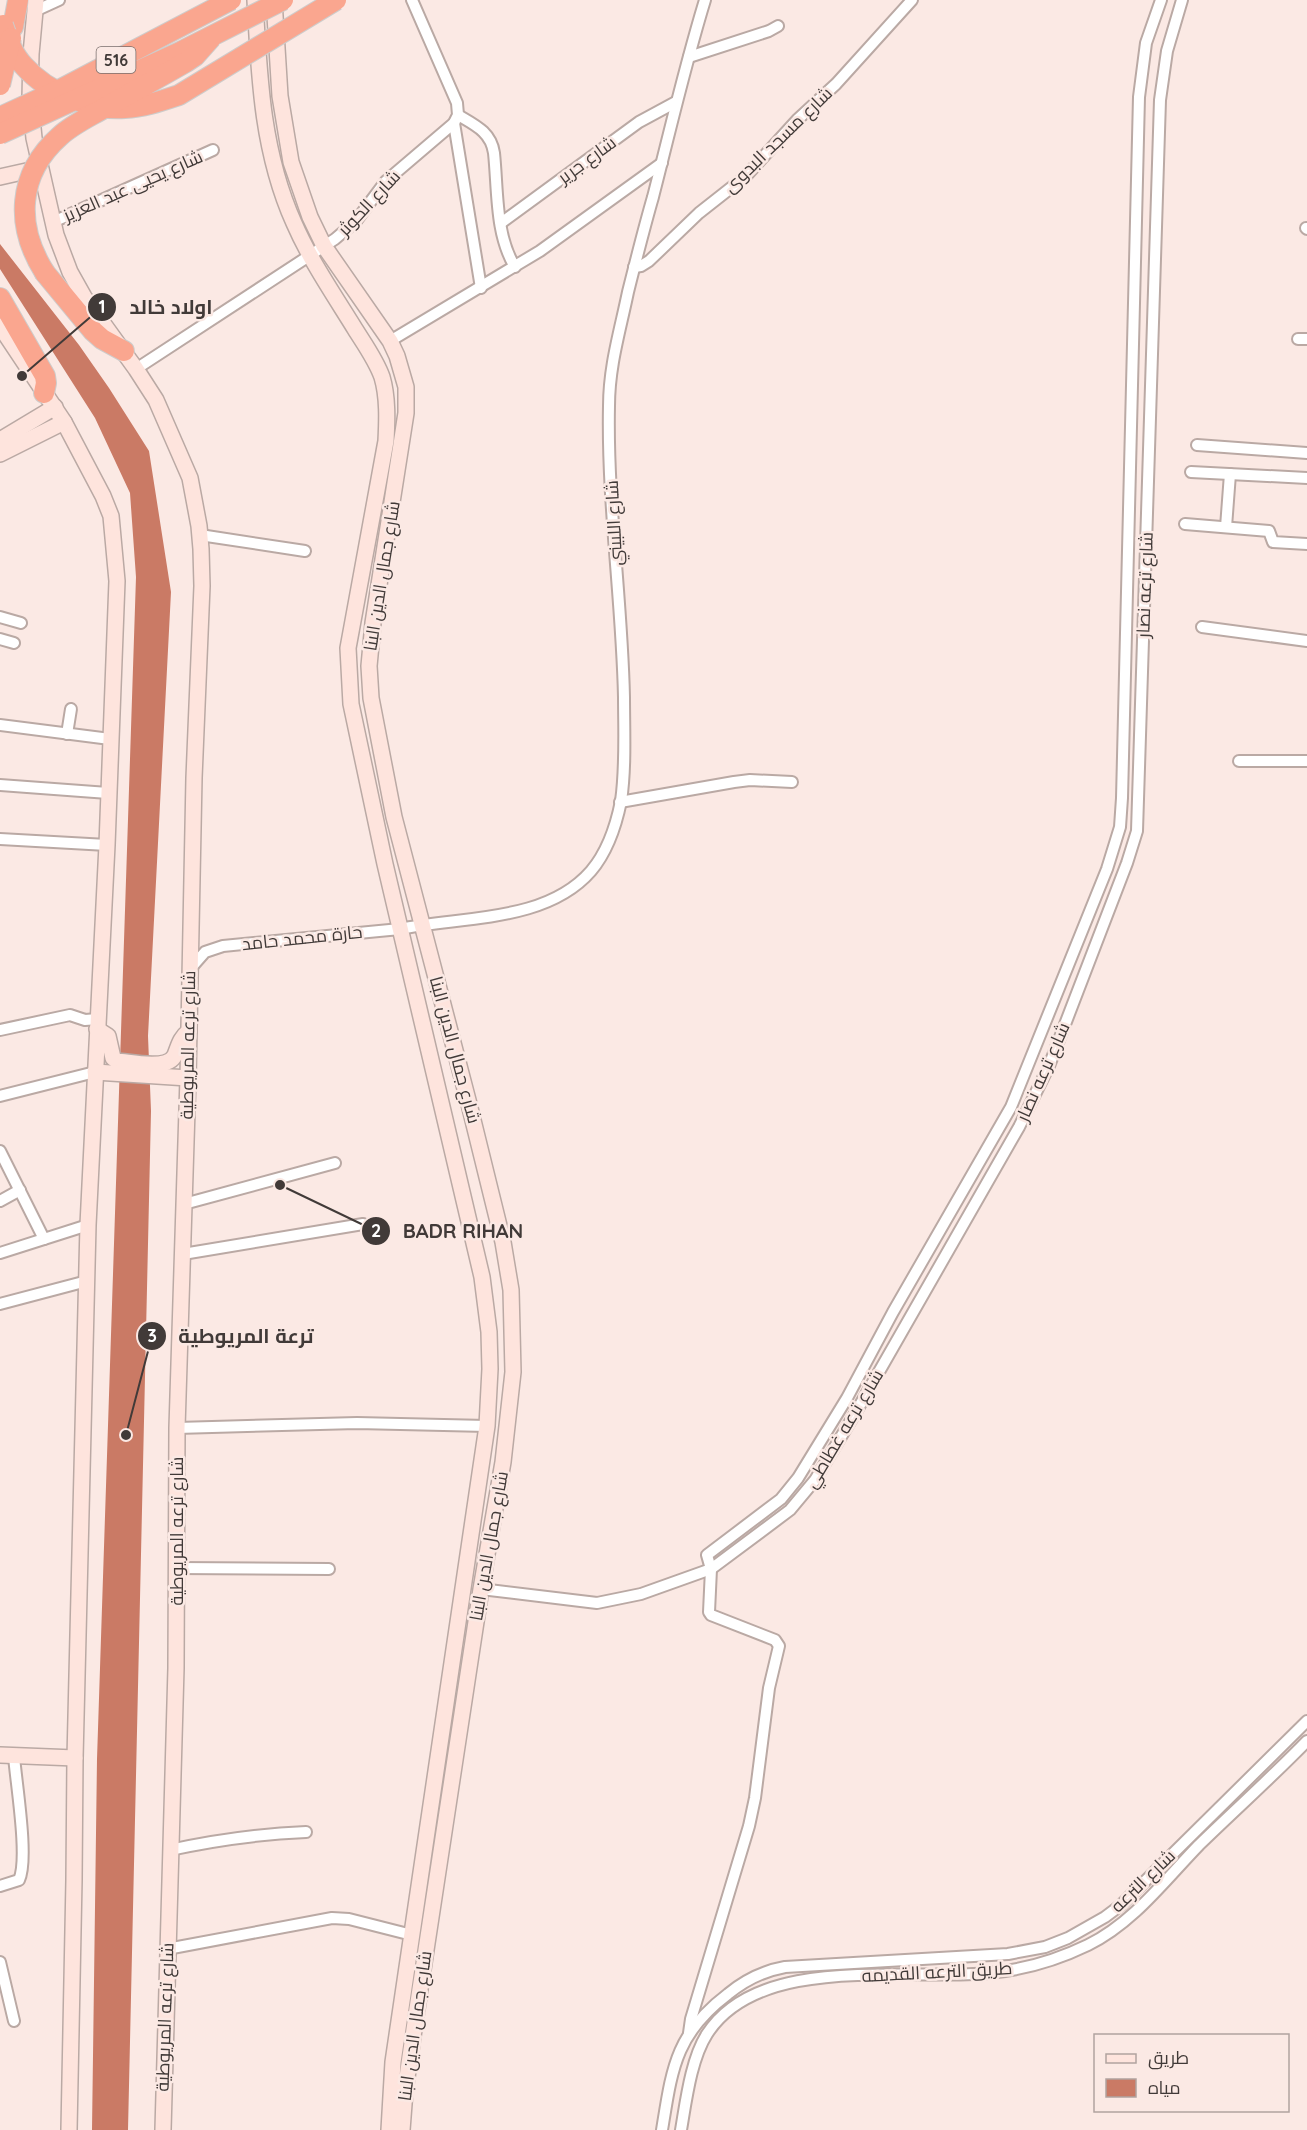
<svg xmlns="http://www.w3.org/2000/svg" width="1307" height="2130" font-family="Quicksand,Cairo,sans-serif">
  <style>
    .water { fill: #ca7a65 }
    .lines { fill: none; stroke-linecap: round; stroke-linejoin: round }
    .street-casing { stroke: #baa9a4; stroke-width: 14 }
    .secondary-casing { stroke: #baa9a4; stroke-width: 18 }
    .highway-casing { stroke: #cecccb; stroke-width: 22 }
    .street { stroke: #fff; stroke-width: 10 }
    .secondary { stroke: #fee4dd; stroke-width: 15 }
    .highway { stroke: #faa68f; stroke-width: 20 }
    .highway-bridge-casing { stroke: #cecccb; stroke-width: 22; stroke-linecap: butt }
    .highway-bridge { stroke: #faa68f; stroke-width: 20 }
    .labels { text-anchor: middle; stroke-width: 5; stroke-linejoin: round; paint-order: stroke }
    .shield { fill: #fbe9e4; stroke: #796e6c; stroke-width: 1.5 }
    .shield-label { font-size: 16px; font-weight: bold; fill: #413a38 }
    .street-label { font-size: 18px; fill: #413a38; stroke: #fbe9e4 }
    .leader { fill: none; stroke: #413a38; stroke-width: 2 }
    .callout-dot { fill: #413a38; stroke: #fbe9e4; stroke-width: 2 }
    .mark-label { font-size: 18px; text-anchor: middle; font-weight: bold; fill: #fff }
    .callout-label { font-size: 20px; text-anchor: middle; font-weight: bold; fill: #413a38; stroke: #fbe9e4; stroke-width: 5; stroke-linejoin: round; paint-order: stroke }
  </style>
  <rect width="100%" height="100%" fill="#fbe9e4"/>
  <!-- water -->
  <polygon class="water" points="0,244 79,345 109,388 149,451 171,592 148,1036 151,1111 128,2130 92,2130 97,1759 136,577 130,493 95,418 0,269"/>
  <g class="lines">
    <!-- street casing -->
    <g class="street-casing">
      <g id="street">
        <polyline points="35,11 59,0"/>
        <polyline points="689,57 769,31 778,26"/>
        <path d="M458 115C475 125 491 132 494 153 498 191 495 234 515 267"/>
        <polyline points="454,123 481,288"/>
        <polyline points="53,222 213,150"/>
        <polyline points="501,223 639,122 676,102"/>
        <polyline points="1306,228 1307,229"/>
        <polyline points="634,267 641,266 649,261 699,213 746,176 797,120 836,84 912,0"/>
        <polyline points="1298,339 1307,339"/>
        <polyline points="390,341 540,251 662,163"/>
        <polyline points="136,369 335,239 356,221 386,181 454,123 458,115 457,103 412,0"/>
        <polyline points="1197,445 1307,453"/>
        <polyline points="1191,472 1307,478"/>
        <polyline points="1185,524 1269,531 1273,542 1307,544"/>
        <polyline points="1226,527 1230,474"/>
        <polyline points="200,535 305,551"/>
        <polyline points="0,617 21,623"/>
        <polyline points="1202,627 1307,641"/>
        <polyline points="0,639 14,643"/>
        <polyline points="0,725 110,739"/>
        <polyline points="67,734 71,709"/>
        <polyline points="1239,761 1307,761"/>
        <polyline points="0,785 108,793"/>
        <polyline points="620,802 734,782 750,780 792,782"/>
        <polyline points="0,839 107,845"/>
        <path d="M190 969 205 952 223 946 400 929C461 916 546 923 591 871 608 851 616 826 621 801 626 767 624 731 624 697 622 600 607 503 609 406 609 366 620 331 628 292 636 260 644 228 653 197 670 131 685 65 705 0"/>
        <polyline points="0,1030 70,1015 85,1020 98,1019"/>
        <polyline points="0,1096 95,1072"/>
        <polyline points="0,1151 44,1239"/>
        <polyline points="0,1201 20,1190"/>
        <polyline points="184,1204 335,1163"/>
        <polyline points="0,1253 88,1225"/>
        <polyline points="183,1254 363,1224"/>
        <polyline points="0,1304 87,1281"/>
        <polyline points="177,1428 357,1423 487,1426"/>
        <polyline points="176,1568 329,1569"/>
        <polyline points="481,1589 597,1603 641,1594 711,1569 790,1510 815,1480 856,1412 1019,1127 1049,1066 1127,863 1137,831 1160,100 1167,51 1182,0"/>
        <path d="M170 1850C216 1840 260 1834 306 1832"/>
        <path d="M0 1886 19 1880C29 1859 16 1783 14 1756"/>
        <polyline points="167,1949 332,1918 349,1919 412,1935"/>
        <polyline points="0,1962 14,2021"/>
        <polyline points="689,2033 691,2019 749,1826 755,1798 769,1688 779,1646 775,1640 711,1615 709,1612 711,1569 707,1555 781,1499 798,1478 847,1398 893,1312 1011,1107 1107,869 1120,827 1122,798 1139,97 1146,43 1161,0"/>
        <path d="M662 2130C672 2069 675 2034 728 1994 745 1980 763 1971 785 1967L1008 1954 1045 1947 1068 1938 1105 1917 1121 1905 1307 1721"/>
        <path d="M681 2130C686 2101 691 2059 707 2034 759 1953 906 1981 989 1973 1023 1970 1057 1960 1088 1945 1133 1923 1165 1880 1199 1845 1235 1810 1272 1777 1307 1741"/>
      </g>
    </g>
    <!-- secondary casing -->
    <g class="secondary-casing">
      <g id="secondary">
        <polyline points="36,0 31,54 30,98 34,138 56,235 70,272 84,297 136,369 156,400 190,478 199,526 201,549 202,586 194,778 188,1078 177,1428 176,1668 163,2130"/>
        <path d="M255 0C259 76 262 152 294 223 310 260 334 295 355 329 365 345 376 360 382 377 388 397 387 421 386 441L348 648 351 704 385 864 482 1277 489 1332 490 1369 487 1426 393 2062 389 2130"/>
        <polyline points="274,0 280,96 291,162 310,217 324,246 390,341 397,356 406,387 406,413 373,623 369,666 371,698 394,817 469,1104 503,1242 511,1290 513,1372 503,1462 481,1589 417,2009 405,2091 402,2130"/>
        <polyline points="0,177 40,168"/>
        <polyline points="0,326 64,422 103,496 111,516 117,581 107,845 88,1225 75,1758 74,1880 69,2130"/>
        <polyline points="0,440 55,407"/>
        <polyline points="0,454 64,422"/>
        <path d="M97 1029 108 1036 113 1058 117 1061C132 1062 168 1071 175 1055 179 1045 180 1038 189 1031"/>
        <polyline points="95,1072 188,1078"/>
        <polyline points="0,1755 75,1758"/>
      </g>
    </g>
    <!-- highway casing -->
    <g class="highway-casing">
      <g id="highway">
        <polyline points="13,27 18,0"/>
        <polyline points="45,273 93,331 102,339 124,351"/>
        <polyline points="0,298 45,376 46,383 44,393"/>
      </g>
    </g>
    <!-- street -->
    <use href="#street" class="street"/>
    <!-- secondary -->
    <use href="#secondary" class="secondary"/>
    <!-- highway -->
    <use href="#highway" class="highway"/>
    <!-- highway-bridge casing -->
    <g class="highway-bridge-casing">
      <g id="highway-bridge">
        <path d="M3 25C8 40 13 55 24 66 47 92 91 111 125 108 144 107 161 101 179 95L336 0"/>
        <polyline points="0,85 11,38"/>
        <polyline points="0,117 61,89 231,0"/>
        <polyline points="0,134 182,51 283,0"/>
        <path d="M45 273C15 226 17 174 60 136 73 124 91 116 106 107 133 92 160 77 186 62L195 56 211 38"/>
      </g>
    </g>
    <!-- highway-bridge -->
    <use href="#highway-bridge" class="highway-bridge"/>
  </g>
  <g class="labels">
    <!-- shield labels -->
    <rect class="shield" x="96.5" y="47" width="39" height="26" rx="4.5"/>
    <g class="shield-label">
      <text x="116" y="66">516</text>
    </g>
    <!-- street labels -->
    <g class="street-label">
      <text transform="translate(778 140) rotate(-44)" y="6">شارع مسجد البدوى</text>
      <text transform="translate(587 160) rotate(-36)" y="6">شارع جرير</text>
      <text transform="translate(133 186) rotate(-24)" y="6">شارع يحيى عبد العزيز</text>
      <text transform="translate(369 203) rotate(-47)" y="6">شارع الكوثر</text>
      <text transform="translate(614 523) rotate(-93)" y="6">شارع اللبيني</text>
      <text transform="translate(382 576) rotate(-81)" y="6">شارع جمال الدين البنا</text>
      <text transform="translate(1145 585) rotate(-88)" y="6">شارع ترعه نصار</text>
      <text transform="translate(302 938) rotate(-6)" y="6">حارة محمد حامد</text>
      <text transform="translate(188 1045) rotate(-89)" y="6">شارع ترعه المريوطية</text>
      <text transform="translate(455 1050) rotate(75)" y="6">شارع جمال الدين البنا</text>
      <text transform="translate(1043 1072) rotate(-66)" y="6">شارع ترعه نصار</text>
      <text transform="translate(844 1429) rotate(-59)" y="6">شارع ترعه غطاطي</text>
      <text transform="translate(177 1531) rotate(-90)" y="6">شارع ترعه المريوطية</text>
      <text transform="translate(489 1546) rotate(-80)" y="6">شارع جمال الدين البنا</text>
      <text transform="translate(1143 1881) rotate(-44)" y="6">شارع الترعه</text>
      <text transform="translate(937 1972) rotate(-3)" y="6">طريق الترعه القديمه</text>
      <text transform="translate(165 2017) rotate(-88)" y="6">شارع ترعه المريوطية</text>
      <text transform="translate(415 2026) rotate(-82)" y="6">شارع جمال الدين البنا</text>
    </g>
  </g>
  <!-- callouts -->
  <path class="leader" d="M22 376L102 307M280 1185L376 1231M126 1435L152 1336"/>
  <g class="callout-dot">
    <circle cx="22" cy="376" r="6"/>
    <circle cx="280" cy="1185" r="6"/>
    <circle cx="126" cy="1435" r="6"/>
    <circle cx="102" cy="307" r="15"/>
    <circle cx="376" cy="1231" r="15"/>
    <circle cx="152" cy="1336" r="15"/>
  </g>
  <g class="mark-label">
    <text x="102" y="313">1</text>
    <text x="376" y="1237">2</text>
    <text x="152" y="1342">3</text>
  </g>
  <g class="callout-label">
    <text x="171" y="314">اولاد خالد</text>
    <text x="463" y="1238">BADR RIHAN</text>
    <text x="246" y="1343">ترعة المريوطية</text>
  </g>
  <!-- legend -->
  <rect x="1094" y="2034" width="195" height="78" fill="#fbe9e4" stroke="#b1a39f" stroke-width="1.5"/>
  <rect x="1106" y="2054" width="30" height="9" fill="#fee4dd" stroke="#b1a39f" stroke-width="1.5"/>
  <text x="1148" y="2064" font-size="18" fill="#413a38">طريق</text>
  <rect x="1106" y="2079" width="30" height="18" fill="#ca7a65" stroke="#b1a39f" stroke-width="1.5"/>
  <text x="1148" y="2094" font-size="18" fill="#413a38">مياه</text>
</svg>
